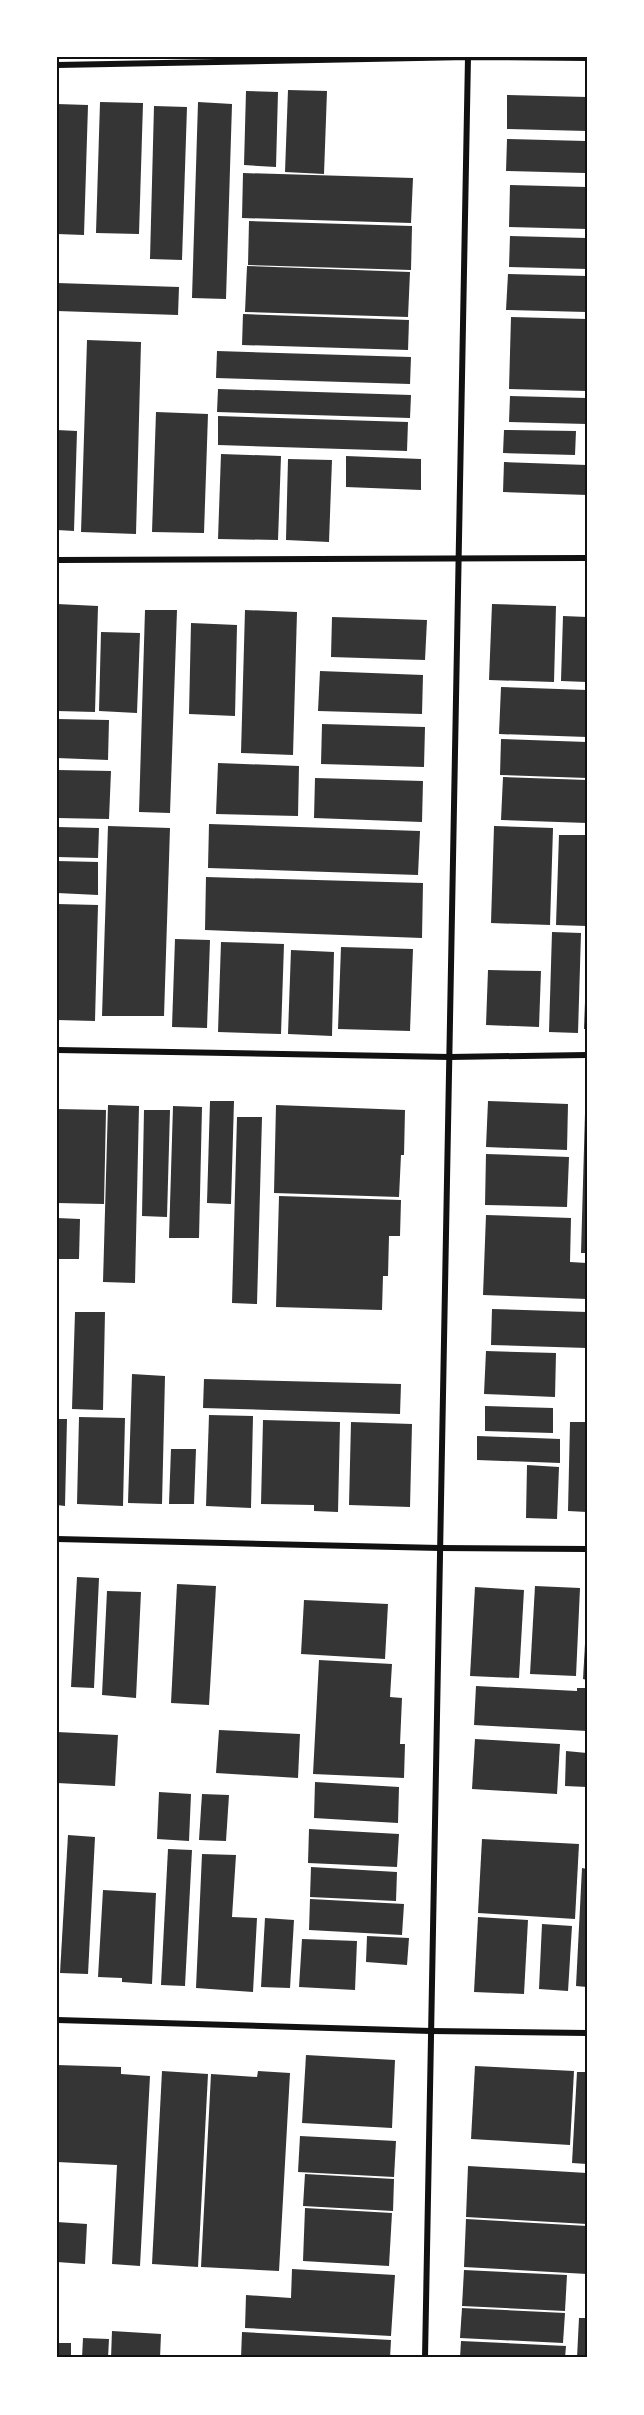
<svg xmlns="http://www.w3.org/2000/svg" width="644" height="2415" font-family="Ubuntu,sans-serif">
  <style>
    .building { fill: #353535 }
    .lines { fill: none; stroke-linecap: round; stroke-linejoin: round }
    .minor { stroke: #111; stroke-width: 6 }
    .neatline { fill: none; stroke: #111; stroke-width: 2 }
  </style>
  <rect width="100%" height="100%" fill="#fff"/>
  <!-- building -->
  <g class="building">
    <polygon points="288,90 327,91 324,174 285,172"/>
    <polygon points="246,91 278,92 276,167 244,165"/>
    <polygon points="507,95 587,97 587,131 507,129"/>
    <polygon points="100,102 143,103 139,234 96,233"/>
    <polygon points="198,102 232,104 226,299 192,298"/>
    <polygon points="57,104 88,105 84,235 57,234"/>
    <polygon points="154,106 187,107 182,260 150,259"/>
    <polygon points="507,139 586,141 585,173 506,171"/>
    <polygon points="243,173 413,178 411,223 242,218"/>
    <polygon points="510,185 587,187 587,229 509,227"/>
    <polygon points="249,221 412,226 411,270 248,265"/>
    <polygon points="510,236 587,238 587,269 509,267"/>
    <polygon points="247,266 410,272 408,317 245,312"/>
    <polygon points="508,274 587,276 587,312 506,310"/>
    <polygon points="57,283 179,287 178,315 57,311"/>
    <polygon points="243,314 409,320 408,350 242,345"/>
    <polygon points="511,317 587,319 587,391 509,389"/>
    <polygon points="87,340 141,342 136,534 81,532"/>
    <polygon points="217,351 411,357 410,384 216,378"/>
    <polygon points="218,389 411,395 410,418 217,412"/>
    <polygon points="510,396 587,398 587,424 509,422"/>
    <polygon points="156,412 208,414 204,533 152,532"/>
    <polygon points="218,416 408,422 407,451 218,445"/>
    <polygon points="57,430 77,431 74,531 57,530"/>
    <polygon points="504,430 576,431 575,455 503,453"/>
    <polygon points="221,454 281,456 278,540 218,539"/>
    <polygon points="346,456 421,459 421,490 346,487"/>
    <polygon points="288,459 332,460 329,542 286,540"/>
    <polygon points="504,462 587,465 587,495 503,492"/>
    <polygon points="57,604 98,606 95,712 57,711"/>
    <polygon points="492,604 556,606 554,682 489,680"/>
    <polygon points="145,610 177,610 170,813 139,812"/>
    <polygon points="245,610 297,612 293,755 241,753"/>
    <polygon points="563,616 587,617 587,682 561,681"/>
    <polygon points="332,617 427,620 425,660 331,657"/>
    <polygon points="191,623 237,625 235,716 189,714"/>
    <polygon points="101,632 140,633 137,713 99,711"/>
    <polygon points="320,671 423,675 422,714 318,711"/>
    <polygon points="501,687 587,690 587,737 499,734"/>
    <polygon points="57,719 109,720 108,760 57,758"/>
    <polygon points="322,724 425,727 424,767 321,764"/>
    <polygon points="501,739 587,742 587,778 500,775"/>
    <polygon points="218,763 299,766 298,816 216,814"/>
    <polygon points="57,770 111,771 109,819 57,818"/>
    <polygon points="503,777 587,780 587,823 501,820"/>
    <polygon points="315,778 423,781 422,822 314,818"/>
    <polygon points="209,824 420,831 418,875 208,868"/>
    <polygon points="108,826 170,828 164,1016 102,1016"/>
    <polygon points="494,826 553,828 550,925 491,923"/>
    <polygon points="57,827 99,828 98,858 57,857"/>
    <polygon points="559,835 587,835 587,926 556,925"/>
    <polygon points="57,861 98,862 98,895 57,893"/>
    <polygon points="206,877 423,883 422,938 205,930"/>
    <polygon points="57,904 98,905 95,1021 57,1020"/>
    <polygon points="552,932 581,933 578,1033 549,1032"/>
    <polygon points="175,939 210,940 207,1028 172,1027"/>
    <polygon points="221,942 284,944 281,1034 218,1032"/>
    <polygon points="341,947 413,949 410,1031 338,1029"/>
    <polygon points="291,950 334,952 332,1036 288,1034"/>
    <polygon points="488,970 541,971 539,1027 486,1025"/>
    <polygon points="585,1002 587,1002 587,1029 584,1029"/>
    <polygon points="210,1101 234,1101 231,1204 207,1203"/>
    <polygon points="488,1101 568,1104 567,1150 486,1147"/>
    <polygon points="108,1105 139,1106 135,1283 103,1282"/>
    <polygon points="276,1105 405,1110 404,1155 401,1155 399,1197 274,1193"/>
    <polygon points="173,1106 202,1107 199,1238 169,1238"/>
    <polygon points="57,1109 106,1110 104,1204 57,1203"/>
    <polygon points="144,1110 170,1110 167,1217 142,1216"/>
    <polygon points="585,1113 587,1113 587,1253 581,1253"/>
    <polygon points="237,1117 262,1117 257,1304 232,1303"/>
    <polygon points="486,1154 569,1157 567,1207 485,1205"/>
    <polygon points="279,1196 401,1200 400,1236 389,1236 388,1276 383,1276 382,1310 276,1307"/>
    <polygon points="486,1215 571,1218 570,1262 587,1263 587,1299 483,1295"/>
    <polygon points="57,1218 80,1219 79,1259 57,1259"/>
    <polygon points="492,1309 587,1312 587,1348 491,1345"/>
    <polygon points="75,1312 105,1312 103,1410 72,1409"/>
    <polygon points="486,1351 556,1353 555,1397 484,1394"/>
    <polygon points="132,1374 165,1376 162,1504 128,1503"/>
    <polygon points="204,1379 401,1384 400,1414 203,1408"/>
    <polygon points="485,1406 553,1408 553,1433 485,1431"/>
    <polygon points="209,1415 253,1416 251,1508 206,1506"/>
    <polygon points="79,1417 125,1418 123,1506 77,1504"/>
    <polygon points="57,1419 67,1419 65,1506 57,1505"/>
    <polygon points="263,1420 340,1422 338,1512 314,1511 314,1505 261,1504"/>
    <polygon points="351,1422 412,1424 410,1507 349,1505"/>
    <polygon points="570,1422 587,1422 587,1512 568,1511"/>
    <polygon points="477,1436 560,1439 560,1463 477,1460"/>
    <polygon points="171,1449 196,1449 194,1504 169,1504"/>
    <polygon points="527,1465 559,1467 557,1519 526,1518"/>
    <polygon points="77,1577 99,1578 94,1688 71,1687"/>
    <polygon points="177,1584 216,1586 209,1705 171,1703"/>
    <polygon points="535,1586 580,1588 576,1676 530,1674"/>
    <polygon points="475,1587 524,1590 519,1678 470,1676"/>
    <polygon points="107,1591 141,1592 136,1698 102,1695"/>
    <polygon points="304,1600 388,1604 385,1659 301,1654"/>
    <polygon points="585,1644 587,1644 587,1680 583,1679"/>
    <polygon points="319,1660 392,1664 390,1697 402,1698 400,1744 405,1744 404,1778 313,1774"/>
    <polygon points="476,1686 577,1691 577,1688 587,1688 587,1731 474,1725"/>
    <polygon points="219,1730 300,1734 298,1778 216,1773"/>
    <polygon points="57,1732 118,1735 115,1786 57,1783"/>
    <polygon points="475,1739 560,1744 557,1794 472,1789"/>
    <polygon points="566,1751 587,1753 587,1787 565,1786"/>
    <polygon points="315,1782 399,1787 398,1823 314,1818"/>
    <polygon points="159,1792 191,1794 189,1841 157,1839"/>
    <polygon points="202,1794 229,1795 226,1841 199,1840"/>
    <polygon points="309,1829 399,1834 397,1867 308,1863"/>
    <polygon points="68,1835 95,1837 88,1974 60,1973"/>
    <polygon points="482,1839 579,1844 575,1919 478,1913"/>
    <polygon points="168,1849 192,1850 185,1986 161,1985"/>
    <polygon points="202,1854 236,1855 232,1917 257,1918 253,1992 196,1988"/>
    <polygon points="311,1867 397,1872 396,1901 310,1897"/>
    <polygon points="582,1868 587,1869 587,1987 576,1986"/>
    <polygon points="103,1890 156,1893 152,1984 122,1982 122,1978 98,1977"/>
    <polygon points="310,1899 404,1904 402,1935 309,1930"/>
    <polygon points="478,1917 528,1920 524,1994 474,1992"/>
    <polygon points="265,1918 294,1920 290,1988 261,1987"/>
    <polygon points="542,1924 572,1926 568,1991 539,1989"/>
    <polygon points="367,1936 409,1938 407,1965 366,1962"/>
    <polygon points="302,1939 357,1941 355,1990 299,1987"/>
    <polygon points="306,2055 395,2060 392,2128 302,2123"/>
    <polygon points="57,2065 121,2067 121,2074 150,2076 140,2266 112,2264 117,2165 57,2162"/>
    <polygon points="475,2066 574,2071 570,2145 471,2139"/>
    <polygon points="162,2071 208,2074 198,2267 152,2264"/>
    <polygon points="258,2071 290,2073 279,2271 201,2267 211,2074 257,2077"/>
    <polygon points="577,2072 587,2072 587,2164 572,2163"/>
    <polygon points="300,2136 396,2141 394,2177 298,2172"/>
    <polygon points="468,2166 587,2173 587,2224 466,2217"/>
    <polygon points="305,2174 394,2179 393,2211 303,2206"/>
    <polygon points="305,2208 392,2213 389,2266 303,2261"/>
    <polygon points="466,2219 587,2226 587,2274 464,2267"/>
    <polygon points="57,2222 87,2224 85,2264 57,2262"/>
    <polygon points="292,2269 395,2275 391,2336 245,2328 246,2295 291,2298"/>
    <polygon points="464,2270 567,2275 565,2311 462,2306"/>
    <polygon points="462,2308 565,2313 563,2343 460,2338"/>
    <polygon points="579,2318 587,2318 587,2358 577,2358"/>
    <polygon points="112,2331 161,2334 160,2358 111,2358"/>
    <polygon points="242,2332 391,2340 390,2358 241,2358"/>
    <polygon points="83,2338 109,2339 108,2358 82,2358"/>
    <polygon points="461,2341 566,2346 565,2358 460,2358"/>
    <rect x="57" y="2343" width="14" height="15"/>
  </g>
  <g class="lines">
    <!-- minor -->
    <g class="minor">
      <polyline points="57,65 468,57 587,58"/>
      <polyline points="57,560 587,558"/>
      <polyline points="57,1050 450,1057 587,1055"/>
      <polyline points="57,1539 440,1548 587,1549"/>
      <polyline points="57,2020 431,2031 587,2033"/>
      <polyline points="425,2358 468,57"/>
    </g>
  </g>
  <!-- border -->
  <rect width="644" height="2415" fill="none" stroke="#ffffff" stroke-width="117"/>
  <rect x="58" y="58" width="528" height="2298" class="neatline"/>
</svg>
